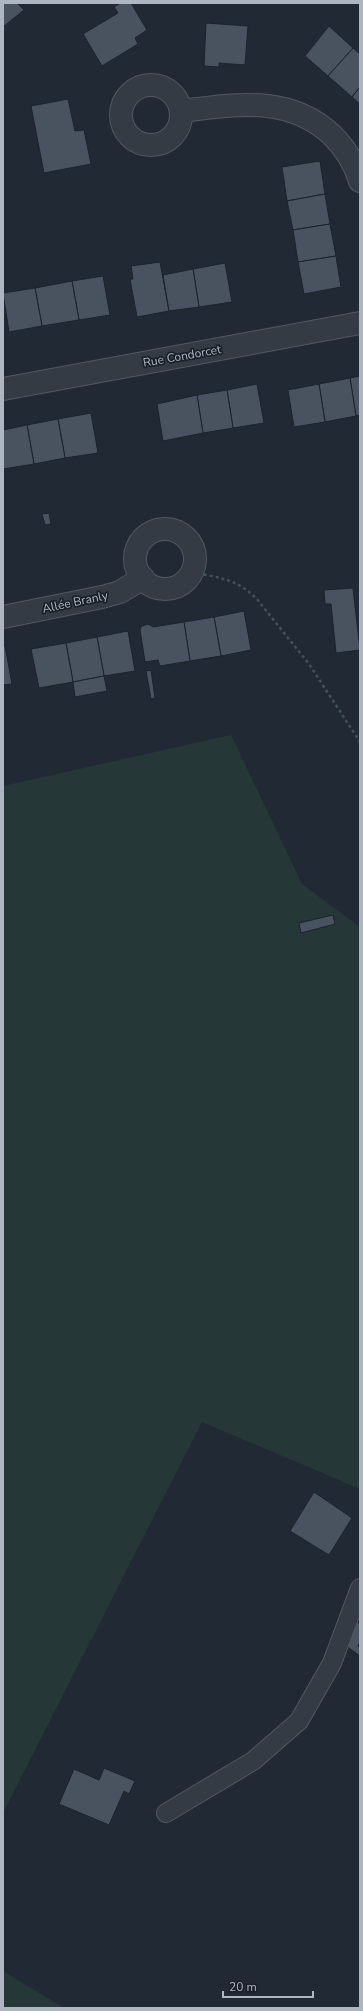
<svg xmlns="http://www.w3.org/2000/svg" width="363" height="2011" font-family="'Nunito Sans',sans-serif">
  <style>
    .green { fill: #263738 }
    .building { fill: #495360; stroke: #1c222c }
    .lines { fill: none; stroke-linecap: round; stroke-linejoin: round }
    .service-casing { stroke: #525963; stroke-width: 20 }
    .minor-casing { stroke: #525963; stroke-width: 24 }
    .path { stroke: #425355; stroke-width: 2.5; stroke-dasharray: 3 3; stroke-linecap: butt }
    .service { stroke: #343b45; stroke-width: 18 }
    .minor { stroke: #343b45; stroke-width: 22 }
    .labels { text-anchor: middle; stroke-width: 3.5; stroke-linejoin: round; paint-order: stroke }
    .street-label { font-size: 12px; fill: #aeb6c2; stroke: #1a202a }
  </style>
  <rect width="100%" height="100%" fill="#212935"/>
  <!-- green -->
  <g class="green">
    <polygon points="231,735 302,884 360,927 360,1489 202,1422 3,1813 3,786"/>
    <polygon points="3,1971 64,2008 3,2008"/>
  </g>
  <!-- building -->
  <g class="building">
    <polygon points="3,3 17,3 24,10 3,27"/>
    <polygon points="120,3 131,3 147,30 135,38 138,44 102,66 83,34 118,13 114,7"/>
    <polygon points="206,23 248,26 245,65 219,63 219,67 204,66"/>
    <polygon points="329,26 353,48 328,76 305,56"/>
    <polygon points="353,48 360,54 360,87 352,97 328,76"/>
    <polygon points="360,87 360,104 352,97"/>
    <polygon points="68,99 75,131 84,130 91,164 44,173 31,106"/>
    <polygon points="320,161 325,194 287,201 282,167"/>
    <polygon points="325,194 330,224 293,230 287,201"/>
    <polygon points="330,224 336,256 298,262 293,230"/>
    <polygon points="336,256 341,287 304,294 298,262"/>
    <polygon points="160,262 169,311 137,317 130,279 133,279 131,266"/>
    <polygon points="225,263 232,302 199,307 193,269"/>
    <polygon points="193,269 199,307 169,311 163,275"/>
    <polygon points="103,276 110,315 79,320 72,281"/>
    <polygon points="72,281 79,320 42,326 35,288"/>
    <polygon points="35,288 42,326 9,332 3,293"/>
    <polygon points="360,376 360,415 356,416 350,378"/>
    <polygon points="350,378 356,416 325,422 319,384"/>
    <polygon points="257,384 264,423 233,428 227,390"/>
    <polygon points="319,384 325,422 294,427 288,390"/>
    <polygon points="227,390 233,428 203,433 197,395"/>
    <polygon points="197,395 203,433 163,441 157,404"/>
    <polygon points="91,413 98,453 65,458 58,419"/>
    <polygon points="58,419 65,458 34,464 27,425"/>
    <polygon points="27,425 34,464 3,469 3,430"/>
    <polygon points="49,513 51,524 45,525 42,514"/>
    <polygon points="353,588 360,650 336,653 331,604 325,604 324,590"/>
    <polygon points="244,611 251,650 221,656 214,617"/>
    <polygon points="214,617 221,656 190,661 184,622"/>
    <polygon points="184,622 190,661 160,666 158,660 145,662 140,629 142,626 148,624 153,627"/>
    <polygon points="128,631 135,671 104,676 97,637"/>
    <polygon points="97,637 104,676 73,682 66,643"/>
    <polygon points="66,643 73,682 39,688 31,649"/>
    <polygon points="3,646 5,646 12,684 3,685"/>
    <polygon points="151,670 155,698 151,699 146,671"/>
    <polygon points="104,676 107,691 75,697 73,682"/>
    <polygon points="333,915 335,924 301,933 299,923"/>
    <polygon points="314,1492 352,1518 329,1555 290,1531"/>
    <polygon points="356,1621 360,1624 360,1642 358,1646 360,1648 360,1656 345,1645"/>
    <polygon points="104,1768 135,1781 129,1794 124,1791 109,1825 59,1804 74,1769 99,1780"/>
  </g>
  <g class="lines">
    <!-- service casing -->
    <g class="service-casing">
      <polyline id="service" points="166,1813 253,1761 299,1721 332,1663 360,1588"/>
    </g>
    <!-- minor casing -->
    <g class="minor-casing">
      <g id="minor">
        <circle cx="151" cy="115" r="30"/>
        <path d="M181 111C235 105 288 94 332 135 345 148 355 164 360 181"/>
        <polyline points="3,389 360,323"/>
        <circle cx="165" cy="559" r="30"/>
        <polyline points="3,617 102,597 120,592 143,578"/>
      </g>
    </g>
    <!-- path -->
    <path class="path" d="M192 572C219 578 235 578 256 598L309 664 360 742"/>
    <!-- service -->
    <use href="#service" class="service"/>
    <!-- minor -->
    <use href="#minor" class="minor"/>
  </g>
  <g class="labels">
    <!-- street labels -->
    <g class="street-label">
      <text transform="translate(182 356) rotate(-10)" y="4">Rue Condorcet</text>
      <text transform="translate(75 602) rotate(-12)" y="4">Allée Branly</text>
    </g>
  </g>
  <!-- border -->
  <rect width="363" height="2011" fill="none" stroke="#aeb6c2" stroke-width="8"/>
  <!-- scale -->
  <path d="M223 1991v6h90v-6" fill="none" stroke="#aeb6c2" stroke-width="2"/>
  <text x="229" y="1991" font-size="12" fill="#aeb6c2" stroke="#1a202a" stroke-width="3" paint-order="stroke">20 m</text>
</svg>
